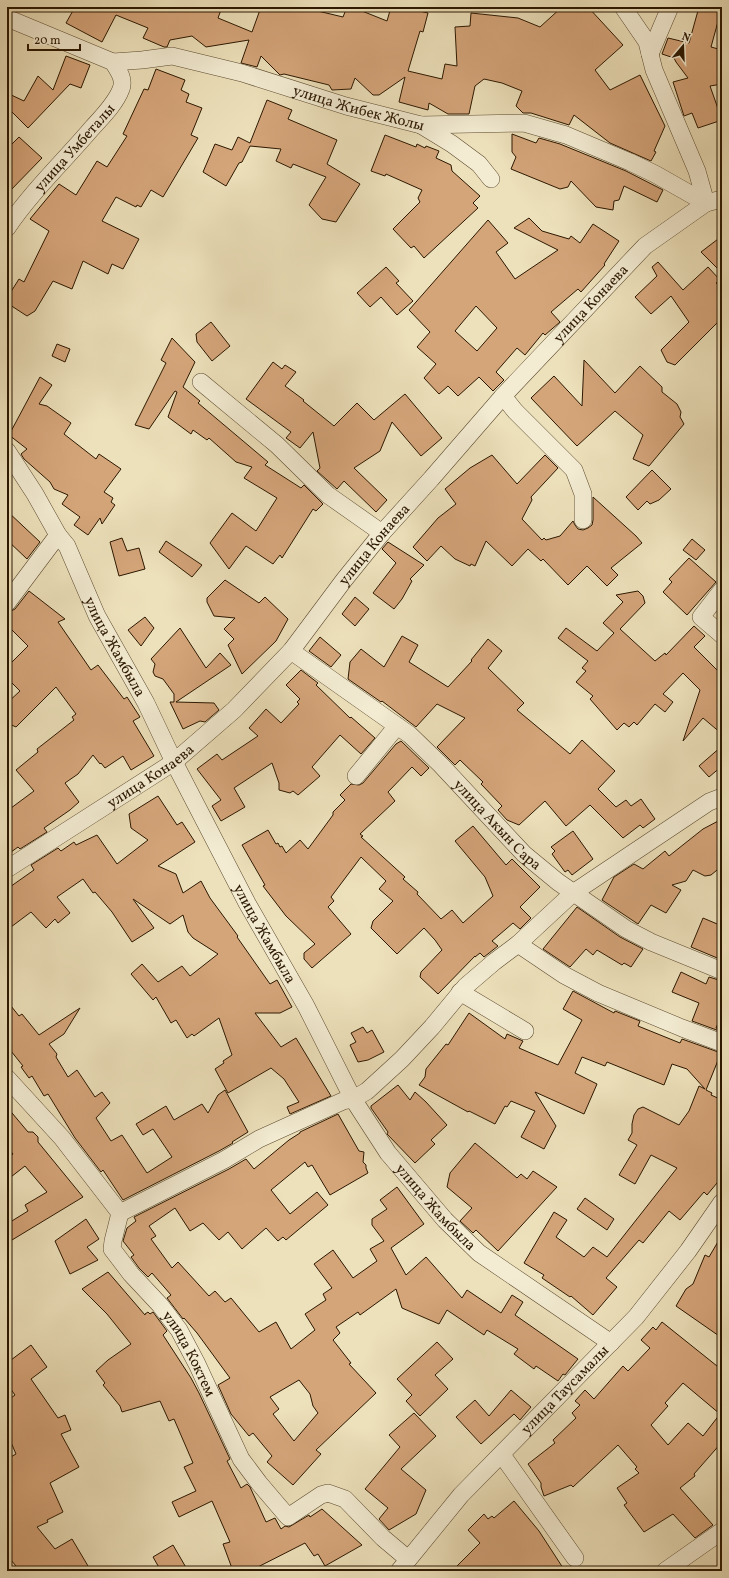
<svg xmlns="http://www.w3.org/2000/svg" width="729" height="1578" font-family="Vollkorn,serif">
  <style>
    .building { fill: #d5a57a; stroke: #2b1700; fill-rule: evenodd }
    .lines { fill: none; stroke-linecap: round; stroke-linejoin: round }
    .minor-casing { stroke: #5c4a2f; stroke-width: 18 }
    .minor { stroke: #f3ecd3; stroke-width: 17 }
    .labels { text-anchor: middle; stroke-width: 3.5; stroke-linejoin: round; paint-order: stroke }
    .street-label { font-size: 15px; fill: #2b1700; stroke: #f3ecd3 }
  </style>
  <rect width="100%" height="100%" fill="#ede1bb"/>
  <filter id="stains"><feTurbulence type="fractalNoise" baseFrequency=".005" numOctaves="4"/><feColorMatrix values="0 0 0 0 .2 0 0 0 0 .09 0 0 0 0 .02 0 0 0 .5 -.17"/></filter>
  <radialGradient id="worn" r=".72"><stop offset=".6" stop-color="#630" stop-opacity="0"/><stop offset="1" stop-color="#630" stop-opacity=".3"/></radialGradient>
  <!-- building -->
  <g class="building">
    <polygon points="75,7 222,7 218,18 252,32 261,7 301,7 343,17 347,7 352,7 387,21 391,7 403,7 428,13 423,32 420,31 408,71 442,79 445,64 457,66 455,27 470,26 471,13 518,18 540,27 562,7 588,7 623,45 595,70 610,90 640,75 665,126 654,151 656,152 651,161 610,143 574,115 569,125 531,113 523,113 516,106 522,91 502,83 484,79 475,86 469,114 448,114 429,103 428,110 399,102 405,77 379,95 373,95 355,78 351,89 332,90 329,85 284,74 280,75 261,56 257,67 241,63 249,40 206,47 192,36 170,40 167,47 164,47 143,38 148,28 116,15 102,42 66,23"/>
    <polygon points="699,7 722,7 711,47 722,50 722,84 710,86 722,120 698,128 692,113 684,116 673,82 688,78 676,62 674,58 662,54 668,38 689,43"/>
    <polygon points="66,56 90,65 81,88 70,84 28,128 7,107 7,93 24,101 38,76 53,90"/>
    <polygon points="156,69 185,80 181,90 189,94 186,102 202,108 191,135 198,138 163,197 151,190 141,207 137,205 136,207 116,197 102,221 139,239 123,269 112,264 108,274 83,261 72,289 53,281 35,311 27,316 7,303 7,298 19,279 24,282 49,231 30,219 59,184 76,195 97,161 107,167 127,136 123,134 144,89 148,90"/>
    <polygon points="267,100 292,110 288,119 337,140 327,164 360,184 336,222 322,219 309,205 326,177 293,164 291,168 276,161 281,149 250,146 242,162 239,163 226,186 203,172 215,144 232,150 238,137 250,143"/>
    <polygon points="512,134 536,143 539,138 560,144 626,171 663,190 657,202 624,186 619,200 614,201 613,210 596,207 571,181 568,187 560,189 511,169 516,157 512,152"/>
    <polygon points="385,135 416,147 417,144 425,148 426,146 439,151 436,158 451,165 452,171 480,196 473,203 478,208 424,258 414,246 411,248 393,229 420,202 418,198 422,190 386,174 385,176 371,171"/>
    <polygon points="19,137 42,158 7,194 7,149"/>
    <path d="M529 218 542 231 569 239 571 236 580 243 593 224 619 241 604 264 605 265 581 292 578 289 551 312 560 322 545 335 543 333 525 355 517 348 496 372 504 380 493 391 479 377 458 396 448 386 439 394 424 378 436 364 417 347 430 332 409 310 488 220 508 243 496 252 515 279 558 250 514 228ZM476 306 497 328 477 351 455 331Z"/>
    <polygon points="722,236 722,273 701,252"/>
    <polygon points="658,262 683,290 708,267 720,280 716,283 722,288 722,318 675,365 667,362 661,350 689,322 671,296 651,314 635,297 657,276 652,267"/>
    <polygon points="386,267 399,281 396,283 413,301 397,315 381,297 370,307 357,293"/>
    <polygon points="211,322 230,346 212,361 197,342 196,334"/>
    <polygon points="172,338 195,362 183,387 200,401 198,403 268,462 265,465 301,488 304,485 323,504 316,511 313,509 282,558 280,555 273,564 246,546 229,569 210,543 232,513 256,531 277,498 244,478 252,467 236,462 209,438 207,440 193,430 191,434 168,417 177,392 175,391 149,429 135,425 166,363 161,360"/>
    <polygon points="57,344 70,349 65,362 52,356"/>
    <polygon points="584,360 615,393 640,366 662,387 662,392 677,404 681,412 680,417 684,424 649,466 633,459 643,435 615,411 577,446 531,398 554,376 582,406"/>
    <polygon points="273,362 282,369 285,365 296,372 285,386 304,400 303,401 334,426 357,403 374,420 405,394 442,438 421,456 392,422 380,451 354,468 387,500 376,512 344,481 337,489 317,471 320,468 313,432 300,448 286,438 291,432 246,399"/>
    <polygon points="40,377 52,385 39,404 47,406 71,423 64,434 96,459 99,454 121,469 104,492 113,498 111,502 115,505 102,524 100,518 88,535 74,525 80,517 62,504 68,495 54,489 50,482 24,459 21,454 27,449 9,435"/>
    <polygon points="492,455 517,484 545,455 558,468 531,497 532,500 522,519 542,540 544,538 546,540 560,536 573,521 575,525 578,529 583,530 588,528 592,525 593,520 593,497 636,536 642,543 611,568 618,575 607,586 587,566 568,585 543,559 541,561 528,549 512,566 486,541 475,566 471,564 470,566 455,559 441,546 427,561 413,547 438,518 456,504 445,489 470,468"/>
    <polygon points="652,470 671,489 659,500 650,504 647,501 638,510 626,497"/>
    <polygon points="7,511 40,542 27,559 7,540"/>
    <polygon points="122,538 127,551 139,548 145,569 119,576 110,542"/>
    <polygon points="692,539 705,550 696,560 683,550"/>
    <polygon points="166,541 202,565 192,577 159,552"/>
    <polygon points="388,542 424,565 410,579 412,581 402,599 394,609 373,593 396,563 382,549"/>
    <polygon points="689,558 716,582 687,615 663,592 672,582 669,579"/>
    <polygon points="225,580 259,603 265,597 288,619 276,641 242,674 228,645 234,639 224,629 235,618 214,616 207,602 207,598"/>
    <polygon points="29,591 65,619 58,622 91,670 98,665 124,699 127,697 140,717 133,721 154,756 131,770 123,756 105,768 101,763 100,764 93,755 78,774 65,783 79,802 70,810 44,828 47,832 20,849 18,847 7,855 7,811 34,791 16,770 38,752 37,749 74,720 72,717 76,714 56,687 16,727 7,723 7,703 20,691 7,678 7,667 28,646 7,625 7,613 15,609"/>
    <polygon points="638,591 643,596 645,603 620,629 655,661 665,653 666,655 694,626 705,636 694,647 722,675 722,734 703,718 683,741 700,690 683,673 663,694 673,702 665,712 655,704 637,725 634,722 629,727 624,723 617,730 590,699 593,696 576,682 586,671 582,668 588,661 558,638 566,628 597,651 614,633 603,623 623,602 616,595"/>
    <polygon points="355,597 369,609 355,626 342,614"/>
    <polygon points="145,617 154,628 141,646 128,630"/>
    <polygon points="180,628 206,668 220,653 231,665 176,702 214,703 219,710 205,722 200,721 183,729 170,702 174,702 174,694 163,679 155,676 153,672 155,664 151,659"/>
    <polygon points="402,636 418,645 409,662 448,687 472,661 471,660 488,639 502,651 488,668 524,703 517,710 570,754 582,740 615,771 598,789 616,807 626,800 631,806 641,799 655,819 643,828 640,825 623,838 590,805 566,826 545,801 519,825 507,820 498,810 502,806 481,784 483,782 460,760 455,765 437,747 465,718 437,704 416,727 382,701 381,702 348,679 350,662 361,649 384,667"/>
    <polygon points="320,637 341,655 331,667 309,651"/>
    <polygon points="301,670 318,683 316,685 350,718 351,717 375,738 361,754 340,735 312,767 320,776 298,795 293,791 290,793 279,790 279,783 272,763 234,788 245,807 221,821 212,806 221,800 197,769 217,754 222,760 258,736 249,728 266,709 281,723 299,704 297,702 300,699 286,685"/>
    <polygon points="401,741 429,768 421,776 412,767 388,792 395,801 360,834 363,836 361,837 405,877 403,879 418,892 417,894 441,919 452,910 463,923 493,896 485,877 455,841 473,826 506,865 512,859 540,887 520,907 531,918 520,929 513,923 492,941 498,946 484,957 480,953 475,957 475,956 438,994 420,977 421,972 442,950 435,940 424,928 397,954 371,928 373,921 393,901 379,889 386,881 361,857 331,897 334,901 328,907 351,934 312,968 304,959 304,953 315,944 286,916 263,886 265,885 242,845 268,830 276,844 278,843 280,847 282,846 286,853 300,840 308,849 333,815 333,812 345,800 340,795 351,784 359,785 363,783 396,744"/>
    <polygon points="722,746 722,766 709,777 699,766"/>
    <polygon points="158,796 177,825 182,822 195,842 158,866 176,874 183,893 201,881 210,898 238,936 237,937 270,984 277,980 292,1007 280,1013 255,1013 281,1047 296,1038 331,1096 290,1114 287,1107 299,1102 284,1079 271,1068 228,1093 215,1069 224,1063 223,1061 232,1055 219,1018 194,1036 192,1034 187,1038 176,1020 171,1023 156,997 153,1000 131,974 142,964 158,982 182,966 190,976 218,954 193,938 188,932 183,915 170,924 133,899 154,928 132,942 112,912 95,892 93,893 83,879 57,897 70,913 58,923 55,919 46,928 31,912 7,930 7,889 34,870 31,865 58,848 61,851 74,842 76,845 97,835 117,864 148,840 131,828 129,814"/>
    <polygon points="722,819 722,866 711,875 705,876 693,870 686,881 672,885 681,890 666,913 651,905 638,924 602,900 614,877 634,864 643,869 665,851 669,856 703,829"/>
    <polygon points="573,831 593,859 572,875 568,870 565,872 552,854 555,851 551,847"/>
    <polygon points="577,907 620,937 643,949 631,967 624,963 622,965 597,950 593,955 586,949 570,967 543,949"/>
    <polygon points="703,918 722,926 722,960 691,947"/>
    <polygon points="681,972 706,984 709,977 722,981 722,1014 716,1028 722,1030 722,1032 692,1021 699,1003 672,992"/>
    <polygon points="573,991 614,1013 615,1011 640,1021 638,1026 680,1043 682,1039 721,1053 706,1090 712,1093 711,1095 722,1100 722,1177 707,1195 704,1192 680,1220 669,1211 643,1243 639,1240 606,1278 617,1287 593,1315 571,1296 570,1297 542,1278 544,1275 524,1263 554,1212 567,1220 556,1237 584,1257 593,1247 607,1257 677,1168 651,1155 635,1184 619,1175 637,1145 628,1140 632,1133 632,1124 634,1115 638,1109 643,1107 679,1125 689,1111 699,1086 705,1089 687,1069 672,1064 664,1085 607,1062 605,1066 582,1057 575,1073 597,1084 584,1114 535,1092 556,1126 544,1149 521,1137 535,1111 511,1101 507,1107 505,1106 495,1124 469,1111 468,1112 419,1085 425,1077 426,1069 446,1044 448,1045 469,1013 505,1039 507,1034 523,1041 519,1048 558,1065 582,1020 563,1009"/>
    <polygon points="7,1001 19,1016 22,1014 39,1035 80,1008 64,1034 49,1044 57,1054 56,1057 68,1077 77,1070 95,1097 102,1092 110,1103 96,1118 111,1141 122,1135 147,1173 172,1157 153,1129 143,1135 136,1124 166,1106 174,1120 202,1104 208,1113 218,1095 225,1090 248,1132 232,1142 233,1143 219,1151 123,1200 103,1170 101,1172 75,1138 48,1094 44,1096 32,1076 29,1078 21,1067 23,1066 7,1046"/>
    <polygon points="363,1027 367,1033 372,1030 384,1052 368,1060 358,1062 350,1045 356,1042 351,1033"/>
    <polygon points="398,1085 410,1100 415,1092 426,1102 447,1125 431,1140 435,1144 415,1163 387,1134 388,1132 371,1108 371,1106"/>
    <polygon points="7,1107 28,1132 33,1132 38,1137 38,1142 83,1197 7,1243 7,1224 28,1211 25,1205 47,1192 25,1166 7,1180 7,1159 13,1154 7,1147"/>
    <path d="M338 1114 359 1151 364 1152 363 1162 366 1165V1168L368 1173 330 1195 312 1165 308 1167 305 1162 271 1190 290 1214 317 1192 328 1205 286 1240 283 1237 278 1241 266 1228 242 1249 228 1232 219 1240 203 1223 190 1231 175 1208 149 1226 156 1236 151 1239 172 1268 178 1262 209 1296 215 1291 225 1302 231 1298 259 1332 276 1322 291 1349 315 1330 305 1314 326 1300 323 1294 332 1288 314 1264 333 1250 353 1278 377 1261 370 1249 384 1241 372 1225V1219L387 1209 380 1200 397 1187 424 1224 391 1248 406 1275 426 1257 462 1298 467 1290 501 1313 512 1295 523 1302 515 1315 578 1359 569 1370 565 1375 563 1374 558 1381 536 1366 534 1369 514 1354 518 1349 487 1330 484 1335 447 1310 439 1324 402 1308 396 1289 360 1315 358 1312 336 1327 340 1333 333 1340 351 1363 349 1364 376 1393 316 1450 321 1454 293 1485 267 1462 272 1456 253 1433 249 1436 231 1414 218 1385 230 1378 197 1333 184 1318 183 1319 167 1298 171 1295 152 1273 148 1277 139 1268 131 1257 134 1255 123 1241 127 1228 136 1221 134 1217 229 1169 246 1159 254 1169 289 1140 300 1133V1132ZM299 1380 310 1394 313 1406 318 1413 294 1441 273 1414 279 1409 270 1397Z"/>
    <polygon points="475,1143 517,1178 521,1174 527,1179 533,1171 557,1187 498,1251 476,1230 473,1233 460,1221 472,1208 447,1187 450,1173"/>
    <polygon points="585,1198 614,1219 607,1230 577,1209"/>
    <polygon points="86,1219 99,1239 87,1247 98,1260 70,1274 55,1241"/>
    <polygon points="722,1235 722,1338 676,1306 686,1289 693,1284 705,1255 709,1257"/>
    <polygon points="108,1272 145,1315 145,1314 148,1312 150,1314 153,1312 167,1331 163,1335 191,1378 199,1393 230,1459 227,1461 241,1488 247,1484 250,1487 266,1522 275,1518 281,1529 285,1526 289,1527 309,1515 310,1517 322,1509 362,1545 325,1566 318,1554 314,1556 305,1543 250,1571 233,1571 223,1544 230,1542 212,1501 179,1517 172,1502 196,1491 184,1467 193,1463 174,1419 169,1421 160,1401 122,1412 120,1406 103,1385 105,1383 96,1371 108,1360 131,1344 107,1314 82,1289"/>
    <path d="M662 1322 722 1370V1442L694 1474 695 1476 680 1488 713 1525 695 1538 673 1514 644 1532 624 1505 627 1503 617 1488 639 1473 635 1469 637 1467 618 1445 573 1487 571 1485 544 1496 541 1487V1483L528 1464 555 1443 553 1440 576 1418 572 1413 580 1405 575 1401 585 1390 594 1399 623 1366 628 1371 650 1348 641 1340 653 1327 656 1330ZM683 1383 720 1414 703 1436 688 1423 668 1445 651 1425 668 1406 665 1403Z"/>
    <polygon points="437,1342 453,1359 435,1375 448,1389 420,1416 406,1401 412,1395 397,1379"/>
    <polygon points="31,1345 47,1367 31,1379 58,1418 65,1415 71,1430 61,1434 79,1467 50,1483 63,1512 47,1520 48,1522 37,1527 55,1549 72,1539 91,1571 20,1571 7,1555 7,1459 16,1454 7,1433 7,1401 15,1395 7,1384 7,1363"/>
    <polygon points="511,1390 531,1407 520,1420 514,1414 481,1444 456,1417 475,1400 489,1416"/>
    <polygon points="414,1413 436,1436 401,1469 426,1490 416,1514 389,1530 379,1519 388,1508 365,1489 400,1447 389,1435"/>
    <polygon points="514,1501 539,1531 565,1571 452,1571 480,1543 468,1530 484,1514 488,1519 492,1516 494,1518"/>
    <polygon points="173,1545 188,1571 161,1571 153,1557"/>
  </g>
  <g class="lines">
    <!-- minor casing -->
    <g class="minor-casing">
      <g id="minor">
        <polyline points="623,7 647,42 654,70 697,171 706,203"/>
        <path id="s1" d="M7 18 113 62 142 60 172 56 242 73 346 106 421 125 524 123 566 135 630 162 655 174 706 203"/>
        <polyline points="650,54 670,7"/>
        <polyline points="421,125 452,144 479,164 491,179"/>
        <path id="s2" d="M7 228C32 191 64 161 92 128 102 117 116 103 121 89 125 79 118 70 113 62"/>
        <polyline points="201,382 277,445 328,495 382,533"/>
        <polyline points="503,396 515,411 574,470 583,494 583,520"/>
        <path id="s3" d="M7 451 35 494 58 535 67 546 97 616 146 703 174 762 247 903 306 1006 353 1099 388 1153 445 1220 479 1253 611 1343"/>
        <polyline points="722,590 701,617 722,635"/>
        <polyline points="7,603 58,535"/>
        <path id="s4" d="M291 651 410 735 441 765 524 854 558 882 626 929 651 942 722 971"/>
        <polyline points="356,776 397,726"/>
        <path id="s5" d="M7 869 174 762 234 710 291 651 344 580 382 533 431 479 503 396 645 246 706 203 722 199"/>
        <polyline points="518,944 564,975 598,993 682,1028 722,1043"/>
        <polyline points="460,992 525,1031"/>
        <path id="s6" d="M7 1078 62 1138 120 1213 113 1241 112 1249 131 1274 160 1305 179 1330 197 1364 241 1459 259 1483 288 1517 321 1495 328 1493 345 1499 383 1538 408 1559"/>
        <polyline points="120,1213 224,1160 259,1139 343,1101 353,1099 367,1091 402,1059 432,1027 466,986 494,962 518,944 573,893 709,802 722,797"/>
        <polyline points="502,1455 575,1558"/>
        <path id="s7" d="M399 1571 461 1495 636 1317 688 1251 722 1202"/>
        <polyline points="665,1571 722,1531"/>
      </g>
    </g>
    <!-- minor -->
    <use href="#minor" class="minor"/>
  </g>
  <g class="labels">
    <!-- street labels -->
    <g class="street-label">
      <text dy="5" stroke="none"><textPath href="#s1" startOffset="368">улица Жибек Жолы</textPath></text>
      <text dy="5" stroke="none"><textPath href="#s2" startOffset="105">улица Умбеталы</textPath></text>
      <text dy="5" stroke="none"><textPath href="#s5" startOffset="819">улица Конаева</textPath></text>
      <text dy="5" stroke="none"><textPath href="#s5" startOffset="495">улица Конаева</textPath></text>
      <text dy="5" stroke="none"><textPath href="#s3" startOffset="224">улица Жамбыла</textPath></text>
      <text dy="5" stroke="none"><textPath href="#s5" startOffset="171">улица Конаева</textPath></text>
      <text dy="5" stroke="none"><textPath href="#s4" startOffset="271">улица Акын Сара</textPath></text>
      <text dy="5" stroke="none"><textPath href="#s3" startOffset="548">улица Жамбыла</textPath></text>
      <text dy="5" stroke="none"><textPath href="#s3" startOffset="872">улица Жамбыла</textPath></text>
      <text dy="5" stroke="none"><textPath href="#s6" startOffset="344">улица Коктем</textPath></text>
      <text dy="5" stroke="none"><textPath href="#s7" startOffset="246">улица Таусамалы</textPath></text>
    </g>
  </g>
  <!-- margin -->
  <rect width="729" height="1578" fill="none" stroke="#ede1bb" stroke-width="24"/>
  <rect x="8" y="8" width="713" height="1562" fill="none" stroke="#2b1700" stroke-width="2"/>
  <rect x="12" y="12" width="705" height="1554" fill="none" stroke="#2b1700"/>
  <!-- north arrow -->
  <g transform="translate(683 46) rotate(19)" stroke="#f3ecd3" stroke-width="3" paint-order="stroke">
  <path d="M0-3L7 15L0 10L-7 15Z" fill="#2b1700"/>
  <text y="-6" font-size="11" font-weight="bold" text-anchor="middle" fill="#2b1700">N</text>
  </g>
  <!-- scale -->
  <path d="M28 44v6h52v-6" fill="none" stroke="#2b1700" stroke-width="2"/>
  <text x="34" y="44" font-size="12" fill="#2b1700" stroke="#f3ecd3" stroke-width="3" paint-order="stroke">20 m</text>
  <rect width="100%" height="100%" filter="url(#stains)"/>
  <rect width="100%" height="100%" fill="url(#worn)"/>
</svg>
